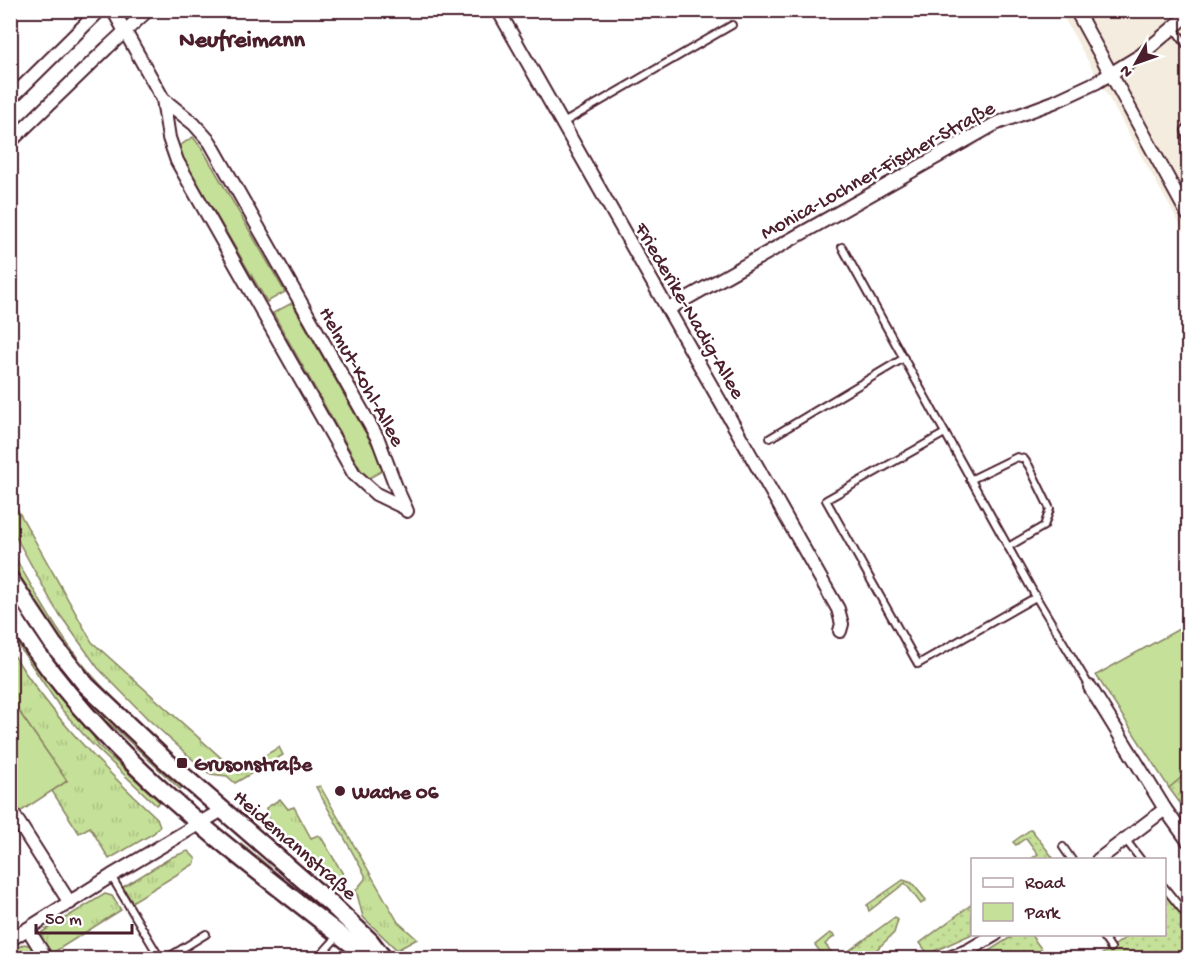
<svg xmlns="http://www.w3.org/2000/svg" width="1199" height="969" font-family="'Gochi Hand',sans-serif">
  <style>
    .built { fill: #f4ecde }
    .grass { fill: url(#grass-tufts); stroke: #888062; stroke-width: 1.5 }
    .park { fill: #c5e098; stroke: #888062; stroke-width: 1.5 }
    .garden { fill: url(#garden-dots); stroke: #888062; stroke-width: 1.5 }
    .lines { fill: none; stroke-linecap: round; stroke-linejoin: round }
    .service-casing { stroke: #4a1f2b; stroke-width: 10 }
    .minor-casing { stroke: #4a1f2b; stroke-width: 16 }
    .secondary-casing { stroke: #4a1f2b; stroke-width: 21 }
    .service { stroke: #fff; stroke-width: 6 }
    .minor { stroke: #fff; stroke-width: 12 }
    .secondary { stroke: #fff; stroke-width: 16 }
    .poi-dot { fill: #4a1f2b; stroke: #fff; stroke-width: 2 }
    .labels { text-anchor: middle; stroke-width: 5; stroke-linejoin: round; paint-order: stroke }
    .street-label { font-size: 21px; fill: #4a1f2b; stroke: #fff }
    .poi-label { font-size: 21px; font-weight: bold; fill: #4a1f2b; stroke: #fff; text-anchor: start }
    .quarter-label { font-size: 24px; font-weight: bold; fill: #4a1f2b; stroke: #fff }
  </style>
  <defs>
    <pattern id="grass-tufts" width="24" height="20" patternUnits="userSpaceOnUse" patternTransform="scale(1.5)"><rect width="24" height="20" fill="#c5e098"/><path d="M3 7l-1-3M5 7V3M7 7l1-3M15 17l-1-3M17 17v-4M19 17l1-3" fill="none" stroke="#abc083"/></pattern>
    <pattern id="garden-dots" width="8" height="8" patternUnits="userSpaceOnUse" patternTransform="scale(1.5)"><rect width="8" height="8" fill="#c5e098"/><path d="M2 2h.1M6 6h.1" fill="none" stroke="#abc083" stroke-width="1.8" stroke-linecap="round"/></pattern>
  </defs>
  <rect width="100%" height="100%" fill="#fff"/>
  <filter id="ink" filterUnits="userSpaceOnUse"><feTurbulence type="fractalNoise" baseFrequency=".0167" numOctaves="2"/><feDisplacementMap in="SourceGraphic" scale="12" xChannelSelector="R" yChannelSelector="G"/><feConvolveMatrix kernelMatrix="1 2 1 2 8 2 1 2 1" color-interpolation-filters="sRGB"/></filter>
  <g filter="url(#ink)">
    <!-- built -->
    <polygon class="built" points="1060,11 1188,11 1188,239"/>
    <!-- grass -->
    <g class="grass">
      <polygon points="11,498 92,642 237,772 279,747 283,755 235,783 227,776 210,774 202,768 148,719 98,668 55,608 11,528"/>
      <path d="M10 549C37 595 63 645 100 684 122 707 147 729 170 751L168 753 98 686 49 627 11 564Z"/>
      <polygon points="10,592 184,786 180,789 118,731 107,722 97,718 30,631 11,598"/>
      <polygon points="10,624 87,726 99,746 160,802 156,805 91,743 61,709 16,642 11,633"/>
      <path d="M10 649C49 714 102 767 157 818L160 826 154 833 109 859 90 827 79 833 52 791 67 781 11 700Z"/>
      <polygon points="320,786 398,922 417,939 397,950 363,917 356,890 365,879 365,875 316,787"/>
      <polygon points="280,799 288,809 294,807 311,838 318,835 321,837 346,879 343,886 270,823 266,808"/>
      <polygon points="241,843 305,897 317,902 366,945 237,846"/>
      <polygon points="188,851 196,859 194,864 132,902 123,887 172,857"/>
      <polygon points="903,880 912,883 926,900 921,904 905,883 869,911 867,905"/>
      <polygon points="105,894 112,896 121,910 51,954 41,938 42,932"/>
      <polygon points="830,933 835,936 825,944 836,958 825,958 815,945"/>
      <polygon points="24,944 32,946 39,958 11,958 11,951"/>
    </g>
    <!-- park -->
    <g class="park">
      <polygon points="193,137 203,150 285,292 267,302 183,158 179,146"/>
      <polygon points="292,303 383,464 382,471 369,478 362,472 273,313"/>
      <polygon points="1188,624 1188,772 1169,788 1096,675"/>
      <polygon points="11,700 67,781 20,812 11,797"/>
    </g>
    <!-- garden -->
    <g class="garden">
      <polygon points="1188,772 1188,814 1169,788"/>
      <polygon points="1031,829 1054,859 1031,859 1038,854 1026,838 1016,845 1013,842"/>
      <polygon points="1165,893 1188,921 1188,958 1097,958 1129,935 1164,934"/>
      <polygon points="972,904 972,934 928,954 920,943"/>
      <polygon points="895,917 898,920 894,933 873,953 877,958 839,958"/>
      <polygon points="1014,935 1031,935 1048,958 1012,958 1007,952 999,958 988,958 984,954"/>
    </g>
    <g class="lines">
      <!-- service casing -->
      <g class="service-casing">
        <g id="service">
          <polyline points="1137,13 1140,10"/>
          <polyline points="1174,28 1188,47"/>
          <polyline points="563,123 732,25"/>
          <polyline points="1188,126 1185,130 1188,145"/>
          <polyline points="842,247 1036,597 1090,687"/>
          <polyline points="945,433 826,500 918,664 1036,597"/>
          <polyline points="770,438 904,358"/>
          <polyline points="970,480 1017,457 1024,459 1029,466 1050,509 1044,526 1008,547"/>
          <polyline points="1125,839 1141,860"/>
          <polyline points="1063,847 1072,860"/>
          <polyline points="111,876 160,958"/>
          <polyline points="1164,887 1188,917"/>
          <polyline points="1101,934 1111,948"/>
          <polyline points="167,958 206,934"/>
          <polyline points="318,958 337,937"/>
        </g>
      </g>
      <!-- minor casing -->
      <g class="minor-casing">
        <g id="minor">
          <polyline points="113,10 163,99 194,124 210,142 378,439 396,487 407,511"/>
          <polyline points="498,10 838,609 842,624 840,631"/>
          <polyline points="1076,10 1188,215"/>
          <polyline points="10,99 100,10"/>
          <polyline points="163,99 169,138 177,161 354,474 376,494 405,508"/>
          <polyline points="10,142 107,48 148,10"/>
          <polyline points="668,309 995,124 1054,102 1097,82 1141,55 1188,15"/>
          <polyline points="1090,687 1165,809 1188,841"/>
          <polyline points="10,809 70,903"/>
          <polyline points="1098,860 1165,809"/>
          <polyline points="28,929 46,958"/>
          <polyline points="10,940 111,876 222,810"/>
          <polyline points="949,958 969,950 996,934"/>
        </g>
      </g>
      <!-- secondary casing -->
      <g class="secondary-casing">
        <g id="secondary">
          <polyline points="10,579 53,644 86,685 164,759 331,904 370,941 383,958"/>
          <path d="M10 611C92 750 233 852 358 949L380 958"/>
        </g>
      </g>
      <!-- service -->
      <use href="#service" class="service"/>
      <!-- minor -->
      <use href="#minor" class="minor"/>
      <!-- secondary -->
      <use href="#secondary" class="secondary"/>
    </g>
  </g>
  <!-- markers -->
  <g class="poi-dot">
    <rect x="176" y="757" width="12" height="12" rx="3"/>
    <circle cx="340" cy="791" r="6"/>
  </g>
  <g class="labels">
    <!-- street labels -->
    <g class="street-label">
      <text transform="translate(877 169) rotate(-29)" y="7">Monica-Lochner-Fischer-Straße</text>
      <text transform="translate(691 310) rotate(60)" y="7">Friederike-Nadig-Allee</text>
      <text transform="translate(363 376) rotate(61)" y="7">Helmut-Kohl-Allee</text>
      <text transform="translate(296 844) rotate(41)" y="7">Heidemannstraße</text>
    </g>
    <!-- poi labels -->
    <g class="poi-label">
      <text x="194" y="770">Grusonstraße</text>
      <text x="352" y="798">Wache 06</text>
    </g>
    <!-- quarter labels -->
    <g class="quarter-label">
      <text x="242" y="46">Neufreimann</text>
    </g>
  </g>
  <!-- margin -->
  <rect width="1199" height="969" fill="none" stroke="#fff" stroke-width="36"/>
  <rect x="18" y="18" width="1163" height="933" fill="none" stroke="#4a1f2b" stroke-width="2" filter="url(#ink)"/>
  <!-- legend -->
  <rect x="971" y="858" width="195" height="78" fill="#ffffff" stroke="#b7a5aa" stroke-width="1.5"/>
  <rect x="983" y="878" width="30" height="9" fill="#ffffff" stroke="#b7a5aa" stroke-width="1.5"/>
  <text x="1025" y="888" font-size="18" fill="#4a1f2b">Road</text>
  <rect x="983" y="903" width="30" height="18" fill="#c5e098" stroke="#b7a5aa" stroke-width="1.5"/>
  <text x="1025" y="918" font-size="18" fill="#4a1f2b">Park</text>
  <!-- north arrow -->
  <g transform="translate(1136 63) rotate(230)" stroke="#ffffff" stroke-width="4.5" paint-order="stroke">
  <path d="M0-4.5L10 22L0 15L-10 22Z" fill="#4a1f2b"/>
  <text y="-9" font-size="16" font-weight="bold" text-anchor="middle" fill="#4a1f2b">N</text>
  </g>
  <!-- scale -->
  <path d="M36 924v9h96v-9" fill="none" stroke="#4a1f2b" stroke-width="3"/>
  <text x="45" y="924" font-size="18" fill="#4a1f2b" stroke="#ffffff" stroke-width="4.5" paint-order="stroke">50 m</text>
</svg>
